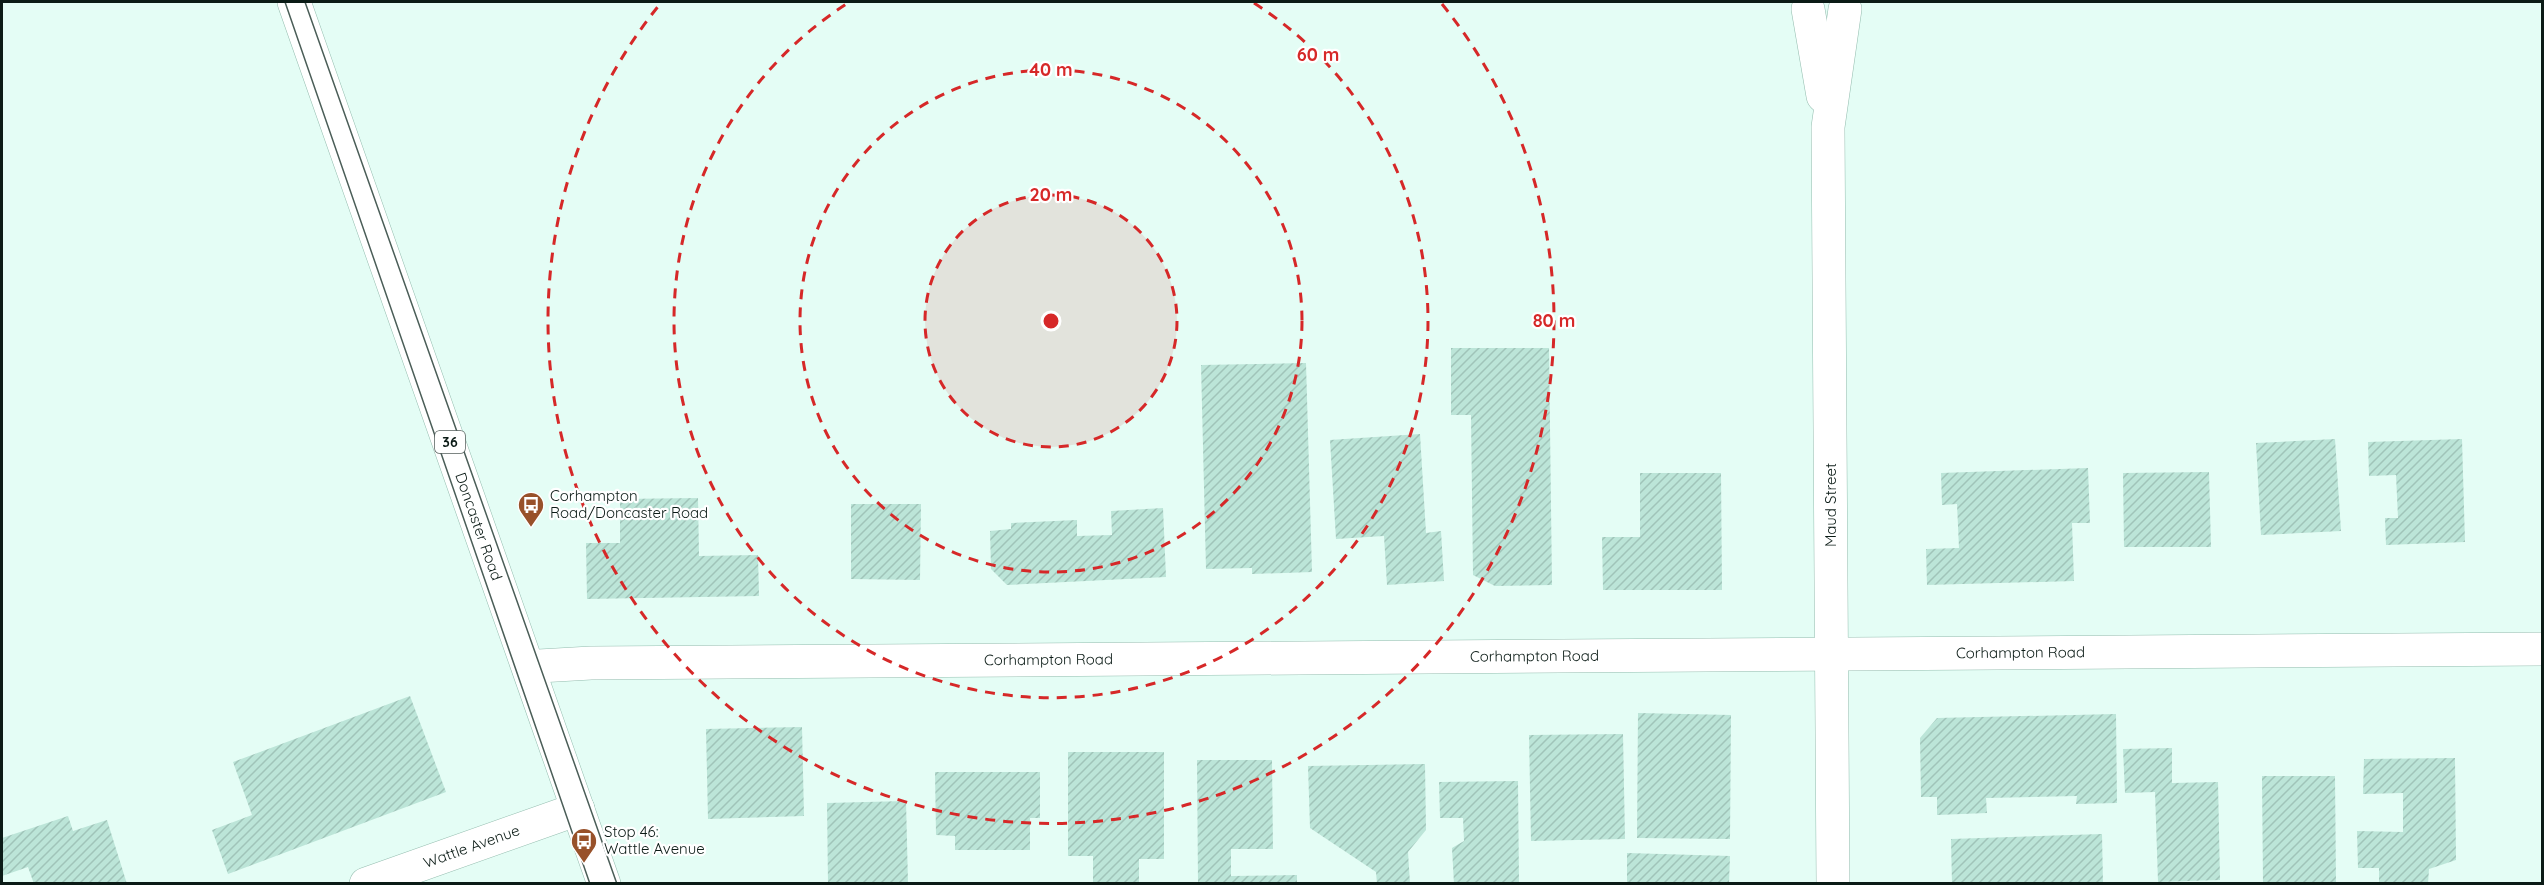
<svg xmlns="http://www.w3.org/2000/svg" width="2544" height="885" font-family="Quicksand,sans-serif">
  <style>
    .building { fill: url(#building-hatch) }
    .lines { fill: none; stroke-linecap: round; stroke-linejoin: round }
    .minor-casing { stroke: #94bdaf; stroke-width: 34 }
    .major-casing { stroke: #94bdaf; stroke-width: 34 }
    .minor { stroke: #fff; stroke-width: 33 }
    .major { stroke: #fff; stroke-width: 33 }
    .tram { stroke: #4b5e58; stroke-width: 1.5 }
    .ring { fill: none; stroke: #d62828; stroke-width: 3; stroke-dasharray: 10 8 }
    .labels { text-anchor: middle; stroke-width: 4.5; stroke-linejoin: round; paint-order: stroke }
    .shield { fill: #fff; stroke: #545f5c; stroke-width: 1.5 }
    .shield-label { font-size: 14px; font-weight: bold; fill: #0b1b16 }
    .poi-label { font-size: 15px; fill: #0b1b16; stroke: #fff; text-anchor: start }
    .street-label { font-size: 15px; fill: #0b1b16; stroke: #fff }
    .centre { fill: #d62828; stroke: #fff; stroke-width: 3 }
    .ring-label { font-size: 18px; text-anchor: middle; font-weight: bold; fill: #d62828; stroke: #fff; stroke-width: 4.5; stroke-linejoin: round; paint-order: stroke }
  </style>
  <defs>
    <pattern id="building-hatch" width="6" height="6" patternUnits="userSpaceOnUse" patternTransform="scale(1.5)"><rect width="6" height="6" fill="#bce5d8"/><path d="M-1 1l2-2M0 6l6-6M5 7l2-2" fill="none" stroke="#a0c4b9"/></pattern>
  </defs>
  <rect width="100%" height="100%" fill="#e4fdf5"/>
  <!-- building -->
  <g class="building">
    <polygon points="1451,348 1549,348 1552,585 1495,586 1473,575 1471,415 1451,415"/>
    <polygon points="1306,363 1312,572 1252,574 1252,568 1206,569 1201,365"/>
    <polygon points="1420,434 1426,533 1441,531 1444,581 1387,585 1384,536 1336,539 1330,440"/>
    <polygon points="2335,439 2341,531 2261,535 2256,443"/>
    <polygon points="2462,439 2465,542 2386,545 2385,518 2398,518 2396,475 2369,476 2368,442"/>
    <polygon points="2088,468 2090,523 2072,523 2074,581 1927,585 1926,549 1959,548 1957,504 1942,505 1941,473"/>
    <polygon points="2209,472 2211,547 2124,547 2123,473"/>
    <polygon points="1640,473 1721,473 1722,590 1603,590 1602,537 1640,537"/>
    <polygon points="698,498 699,556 758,555 759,596 587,599 586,543 620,543 620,499"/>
    <polygon points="851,504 921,504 920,580 851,579"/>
    <polygon points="1163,508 1166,577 1007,585 991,569 990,531 1011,529 1011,523 1077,520 1077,536 1112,535 1111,511"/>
    <polygon points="410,696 446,792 228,874 212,830 252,815 233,762"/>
    <polygon points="1638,713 1731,715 1730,839 1637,838"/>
    <polygon points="2116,714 2117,803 2076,804 2077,796 1986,798 1987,813 1937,815 1937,797 1921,797 1920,738 1937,718"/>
    <polygon points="802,727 804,816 708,819 706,729"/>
    <polygon points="1623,734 1625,839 1531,841 1529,735"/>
    <polygon points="2172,748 2172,783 2218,782 2220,880 2158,882 2155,792 2125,793 2123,749"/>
    <polygon points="1068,752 1164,752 1164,859 1139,859 1139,884 1093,884 1093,856 1068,856"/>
    <polygon points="2455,758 2456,860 2429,869 2428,884 2379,884 2379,868 2358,868 2357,831 2403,832 2403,793 2363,794 2364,759"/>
    <polygon points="1197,760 1272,760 1273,849 1231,849 1231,876 1297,875 1297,884 1198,884"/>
    <polygon points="1425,764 1426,830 1408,852 1410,884 1377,884 1376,872 1310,828 1308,766"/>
    <polygon points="935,772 1040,772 1040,818 1030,818 1030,850 955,850 955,836 936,835"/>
    <polygon points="2262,776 2335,776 2336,884 2263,884"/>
    <polygon points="1518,781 1519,884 1454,884 1452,848 1464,841 1463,818 1440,818 1439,782"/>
    <polygon points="906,801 908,884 828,884 827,803"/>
    <polygon points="68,816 73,831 107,820 127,884 34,884 28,867 2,876 2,838"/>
    <polygon points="2102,834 2103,884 1952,884 1951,839"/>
    <polygon points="1627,853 1730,856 1729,884 1627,884"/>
  </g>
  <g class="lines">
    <!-- minor casing -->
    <g class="minor-casing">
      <g id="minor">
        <polyline points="1808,9 1823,96"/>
        <path id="s1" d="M529 669 539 666 591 663 2542 649"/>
        <path id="s2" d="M366 884 578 809"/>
        <polyline points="1833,884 1828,127 1845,9"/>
      </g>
    </g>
    <!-- major casing -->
    <g class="major-casing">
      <g id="major">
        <path id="s3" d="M294 2 604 884"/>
      </g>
    </g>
    <!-- minor -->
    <use href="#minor" class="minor"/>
    <!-- major -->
    <use href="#major" class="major"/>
    <!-- tram -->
    <g class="tram">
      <polyline points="285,2 590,884"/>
      <polyline points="305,2 617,884"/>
    </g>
  </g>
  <!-- distance rings -->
  <circle cx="1051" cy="321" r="126" fill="#d62828" fill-opacity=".12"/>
  <g class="ring">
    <circle cx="1051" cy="321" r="126"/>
    <circle cx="1051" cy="321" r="251"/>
    <path d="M1254 3A377 377 0 1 1 848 3"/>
    <path d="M1442 4A503 503 0 1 1 660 4"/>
  </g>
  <!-- icons -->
  <defs>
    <g id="bus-pin" transform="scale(1.35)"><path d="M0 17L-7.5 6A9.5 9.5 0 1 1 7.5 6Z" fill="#98512a" stroke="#fff"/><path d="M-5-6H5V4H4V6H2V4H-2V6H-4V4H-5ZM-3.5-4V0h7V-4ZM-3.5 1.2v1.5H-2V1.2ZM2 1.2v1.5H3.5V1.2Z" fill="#fff"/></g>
  </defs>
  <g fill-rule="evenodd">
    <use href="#bus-pin" x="531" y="505"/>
    <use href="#bus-pin" x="584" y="841"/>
  </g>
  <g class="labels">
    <!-- shield labels -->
    <rect class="shield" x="435" y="431" width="30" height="22" rx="4.5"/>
    <g class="shield-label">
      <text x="450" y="447">36</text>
    </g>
    <!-- poi labels -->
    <g class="poi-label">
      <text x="550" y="501">Corhampton<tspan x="550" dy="17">Road/Doncaster Road</tspan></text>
      <text x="604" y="837">Stop 46:<tspan x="604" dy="17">Wattle Avenue</tspan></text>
    </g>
    <!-- street labels -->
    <g class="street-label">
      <text transform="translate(1831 505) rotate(-90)" y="5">Maud Street</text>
      <text dy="5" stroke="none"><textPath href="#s3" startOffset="556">Doncaster Road</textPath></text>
      <text dy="5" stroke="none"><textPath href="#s1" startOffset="1492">Corhampton Road</textPath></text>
      <text dy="5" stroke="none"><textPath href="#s1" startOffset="1006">Corhampton Road</textPath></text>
      <text dy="5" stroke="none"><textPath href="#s1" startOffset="520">Corhampton Road</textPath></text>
      <text dy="5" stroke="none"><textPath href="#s2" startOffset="112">Wattle Avenue</textPath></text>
    </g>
  </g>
  <circle cx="1051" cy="321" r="9" class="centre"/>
  <g class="ring-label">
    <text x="1318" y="61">60 m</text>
    <text x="1051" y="76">40 m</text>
    <text x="1051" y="201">20 m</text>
    <text x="1554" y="327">80 m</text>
  </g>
  <!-- border -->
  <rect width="2544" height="885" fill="none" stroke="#0b1b16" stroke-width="6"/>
</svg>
